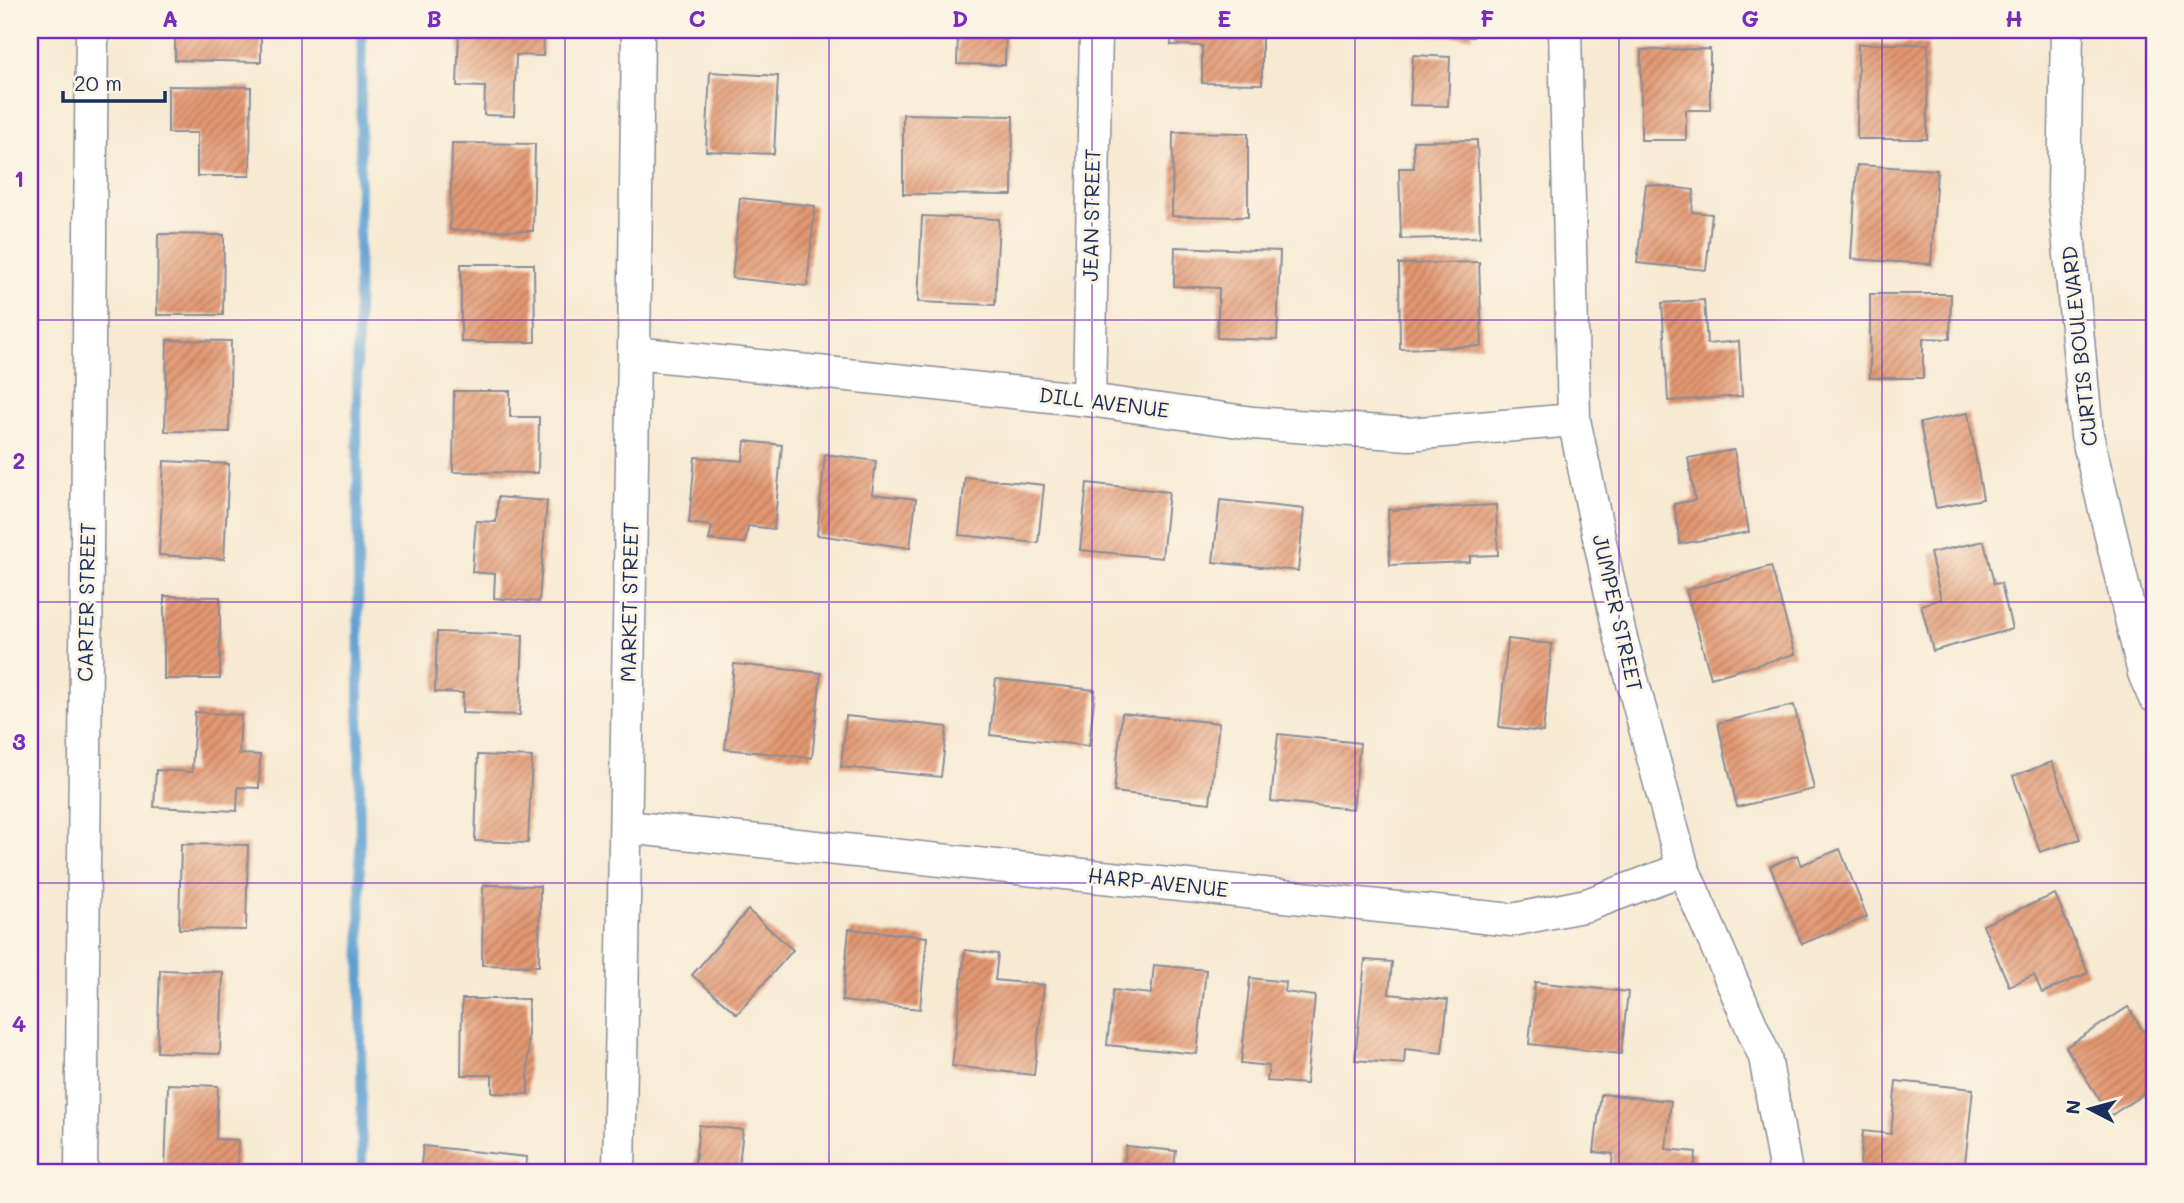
<svg xmlns="http://www.w3.org/2000/svg" width="2184" height="1203" font-family="Mali,sans-serif">
  <style>
    .lines { fill: none; stroke-linecap: round; stroke-linejoin: round }
    .stream { stroke: #5ea0d2; stroke-width: 10 }
    .building { fill: url(#building-hatch) }
    .street-casing { stroke: #898c98; stroke-width: 35 }
    .street { stroke: #fff; stroke-width: 32 }
    .grid { fill: none; stroke: #7b2cbf; stroke-width: 2; stroke-opacity: 0.55 }
    .labels { text-anchor: middle; stroke-width: 6; stroke-linejoin: round; paint-order: stroke }
    .street-label { font-size: 21px; fill: #1b2f5e; stroke: #fcf5e5 }
    .neatline { fill: none; stroke: #7b2cbf; stroke-width: 2.5 }
    .grid-label { font-size: 23px; text-anchor: middle; font-weight: bold; fill: #7b2cbf }
  </style>
  <defs>
    <pattern id="building-hatch" width="6" height="6" patternUnits="userSpaceOnUse" patternTransform="scale(1.75)"><rect width="6" height="6" fill="#e29771"/><path d="M-1 1l2-2M0 6l6-6M5 7l2-2" fill="none" stroke="#b67c60"/></pattern>
  </defs>
  <rect width="100%" height="100%" fill="#fcf5e5"/>
  <filter id="ink" filterUnits="userSpaceOnUse"><feTurbulence type="fractalNoise" baseFrequency=".0143" numOctaves="2"/><feDisplacementMap in="SourceGraphic" scale="14" xChannelSelector="R" yChannelSelector="G"/><feConvolveMatrix kernelMatrix="1 2 1 2 8 2 1 2 1" color-interpolation-filters="sRGB"/></filter>
  <filter id="wash" filterUnits="userSpaceOnUse"><feTurbulence type="fractalNoise" baseFrequency=".00686" numOctaves="4" result="noise"/><feDisplacementMap in="SourceGraphic" scale="28" xChannelSelector="R" yChannelSelector="G"/><feGaussianBlur stdDeviation="1.57" result="paint"/><feColorMatrix in="noise" values="0 0 0 0 0 0 0 0 0 0 0 0 0 0 0 0 0 1.4 0 .05"/><feComposite in="paint" operator="in"/></filter>
  <g filter="url(#wash)">
    <rect width="100%" height="100%" fill="#f7ead3"/>
    <g class="lines">
      <!-- stream -->
      <polyline class="stream" points="362,30 357,385 362,1173"/>
    </g>
    <g id="blocks">
      <!-- building -->
      <g class="building">
        <polygon points="175,30 261,30 261,62 175,60"/>
        <polygon points="459,30 544,30 543,56 516,55 514,116 484,115 485,87 457,86"/>
        <polygon points="958,30 1006,30 1005,65 957,64"/>
        <polygon points="1172,30 1262,30 1262,84 1202,83 1202,46 1171,45"/>
        <polygon points="1395,30 1473,30 1473,37 1394,34"/>
        <polygon points="1858,44 1928,44 1927,139 1857,139"/>
        <polygon points="1710,49 1710,110 1686,110 1686,140 1641,140 1641,50"/>
        <polygon points="1413,55 1450,57 1448,106 1410,105"/>
        <polygon points="710,72 778,76 774,154 706,151"/>
        <polygon points="168,86 251,87 250,176 197,176 197,133 168,133"/>
        <polygon points="903,114 1013,116 1012,195 903,194"/>
        <polygon points="1173,132 1248,133 1248,217 1172,216"/>
        <polygon points="1477,140 1480,237 1401,239 1399,168 1414,168 1413,141"/>
        <polygon points="452,143 535,144 533,231 450,230"/>
        <polygon points="1857,165 1937,170 1931,264 1851,259"/>
        <polygon points="1646,184 1694,190 1692,212 1712,214 1706,270 1637,263"/>
        <polygon points="740,198 815,206 807,286 732,278"/>
        <polygon points="922,216 999,219 995,305 918,302"/>
        <polygon points="158,234 224,235 223,315 157,315"/>
        <polygon points="1175,247 1280,251 1277,340 1217,338 1219,288 1174,286"/>
        <polygon points="1479,262 1482,346 1400,349 1399,264"/>
        <polygon points="461,264 534,264 535,342 461,342"/>
        <polygon points="1870,294 1951,294 1950,339 1923,338 1923,378 1870,378"/>
        <polygon points="1704,300 1707,344 1739,341 1742,396 1668,401 1662,303"/>
        <polygon points="167,340 231,341 229,432 165,431"/>
        <polygon points="454,391 510,391 510,417 539,417 538,473 453,472"/>
        <polygon points="1968,413 1983,499 1936,508 1920,423"/>
        <polygon points="745,441 782,445 774,529 748,526 745,543 709,540 712,526 689,523 695,457 743,461"/>
        <polygon points="1734,450 1749,532 1680,544 1674,504 1695,500 1688,458"/>
        <polygon points="825,454 876,461 872,494 916,499 910,548 817,535"/>
        <polygon points="164,461 229,464 224,559 159,555"/>
        <polygon points="965,477 1044,485 1038,543 959,535"/>
        <polygon points="1087,483 1169,492 1162,558 1080,550"/>
        <polygon points="498,497 547,501 539,602 494,598 495,574 472,572 476,521 496,522"/>
        <polygon points="1220,500 1304,509 1298,571 1213,562"/>
        <polygon points="1496,505 1498,555 1470,556 1470,562 1390,565 1388,510"/>
        <polygon points="1984,541 1994,584 2001,583 2012,629 1933,651 1921,605 1941,599 1930,553"/>
        <polygon points="1771,566 1795,654 1711,678 1686,590"/>
        <polygon points="164,596 220,597 220,679 164,679"/>
        <polygon points="437,632 523,635 520,715 462,713 463,693 435,692"/>
        <polygon points="1508,639 1552,644 1543,732 1499,727"/>
        <polygon points="734,664 821,673 812,758 725,749"/>
        <polygon points="996,679 1095,690 1089,746 990,735"/>
        <polygon points="1794,705 1814,789 1737,807 1718,723"/>
        <polygon points="195,712 241,715 239,754 260,755 259,788 238,787 237,811 154,807 156,770 192,772"/>
        <polygon points="1122,713 1219,723 1210,803 1114,792"/>
        <polygon points="846,716 947,727 941,777 841,767"/>
        <polygon points="1278,734 1360,743 1353,809 1271,801"/>
        <polygon points="478,755 532,757 528,843 475,841"/>
        <polygon points="2052,762 2080,839 2040,852 2013,776"/>
        <polygon points="181,844 248,845 246,930 179,929"/>
        <polygon points="1840,849 1867,917 1802,944 1770,866 1797,855 1801,865"/>
        <polygon points="483,885 540,886 539,966 482,965"/>
        <polygon points="2055,894 2088,973 2042,993 2034,975 2009,986 1983,925"/>
        <polygon points="748,910 793,950 737,1014 692,975"/>
        <polygon points="849,929 927,937 920,1009 842,1001"/>
        <polygon points="965,950 998,954 995,980 1044,985 1034,1075 952,1066"/>
        <polygon points="1365,960 1392,962 1389,994 1448,1000 1442,1053 1405,1049 1404,1064 1355,1060"/>
        <polygon points="1154,965 1206,970 1197,1054 1107,1045 1113,990 1151,994"/>
        <polygon points="160,970 223,972 220,1054 157,1052"/>
        <polygon points="1250,978 1286,982 1285,992 1315,996 1306,1084 1267,1081 1269,1066 1241,1063"/>
        <polygon points="1535,982 1628,992 1621,1054 1529,1044"/>
        <polygon points="462,999 528,999 528,1094 492,1093 492,1075 461,1075"/>
        <polygon points="2128,1007 2154,1048 2154,1087 2110,1116 2066,1047"/>
        <polygon points="1896,1081 1973,1089 1964,1173 1859,1173 1863,1131 1891,1134"/>
        <polygon points="168,1084 218,1086 216,1139 238,1140 237,1173 165,1173"/>
        <polygon points="1601,1094 1671,1101 1666,1149 1696,1152 1694,1173 1611,1173 1613,1154 1594,1152"/>
        <polygon points="699,1125 743,1130 738,1173 694,1173"/>
        <polygon points="423,1146 527,1157 526,1173 420,1173"/>
        <polygon points="1126,1146 1176,1151 1173,1173 1123,1173"/>
      </g>
    </g>
  </g>
  <g filter="url(#ink)">
    <use href="#blocks" fill-opacity="0" stroke="#898c98" stroke-width="2"/>
    <g class="lines">
      <!-- street casing -->
      <g class="street-casing">
        <g id="street">
          <polyline points="1565,30 1574,420 1619,631 1683,869 1765,1057 1785,1167 1784,1173"/>
          <polyline points="2067,30 2064,191 2087,435 2144,673 2154,696"/>
          <polyline points="634,353 1089,400 1253,423 1409,434 1574,420"/>
          <polyline points="1089,400 1096,30"/>
          <polyline points="626,827 1512,920 1587,905 1683,869"/>
          <polyline points="81,1173 92,30"/>
          <polyline points="619,1173 634,353 638,30"/>
        </g>
      </g>
      <!-- street -->
      <use href="#street" class="street"/>
    </g>
  </g>
  <!-- grid -->
  <path class="grid" d="M302 30V1173M565 30V1173M829 30V1173M1092 30V1173M1355 30V1173M1619 30V1173M1882 30V1173M30 320H2154M30 602H2154M30 883H2154"/>
  <g class="labels">
    <!-- street labels -->
    <g class="street-label">
      <text transform="translate(1092 215) rotate(-89)" y="7">JEAN STREET</text>
      <text transform="translate(2080 346) rotate(-96)" y="7">CURTIS BOULEVARD</text>
      <text transform="translate(1104 403) rotate(7)" y="7">DILL AVENUE</text>
      <text transform="translate(87 602) rotate(-89)" y="7">CARTER STREET</text>
      <text transform="translate(630 602) rotate(-89)" y="7">MARKET STREET</text>
      <text transform="translate(1617 613) rotate(77)" y="7">JUMPER STREET</text>
      <text transform="translate(1158 883) rotate(6)" y="7">HARP AVENUE</text>
    </g>
  </g>
  <!-- margin -->
  <rect width="2184" height="1203" fill="none" stroke="#fcf5e5" stroke-width="77"/>
  <!-- north arrow -->
  <g transform="translate(2090 1109) rotate(276)" stroke="#fcf5e5" stroke-width="5" paint-order="stroke">
  <path d="M0-5L12 26L0 18L-12 26Z" fill="#1b2f5e"/>
  <text y="-10" font-size="19" font-weight="bold" text-anchor="middle" fill="#1b2f5e">N</text>
  </g>
  <!-- scale -->
  <path d="M63 91v10h102v-10" fill="none" stroke="#1b2f5e" stroke-width="3.5"/>
  <text x="74" y="91" font-size="21" fill="#1b2f5e" stroke="#fcf5e5" stroke-width="5" paint-order="stroke">20 m</text>
  <rect x="38" y="38" width="2108" height="1126" class="neatline"/>
  <g class="grid-label">
    <text x="170" y="27">A</text>
    <text x="434" y="27">B</text>
    <text x="697" y="27">C</text>
    <text x="960" y="27">D</text>
    <text x="1224" y="27">E</text>
    <text x="1487" y="27">F</text>
    <text x="1750" y="27">G</text>
    <text x="2014" y="27">H</text>
    <text x="19" y="187">1</text>
    <text x="19" y="469">2</text>
    <text x="19" y="750">3</text>
    <text x="19" y="1032">4</text>
  </g>
</svg>
